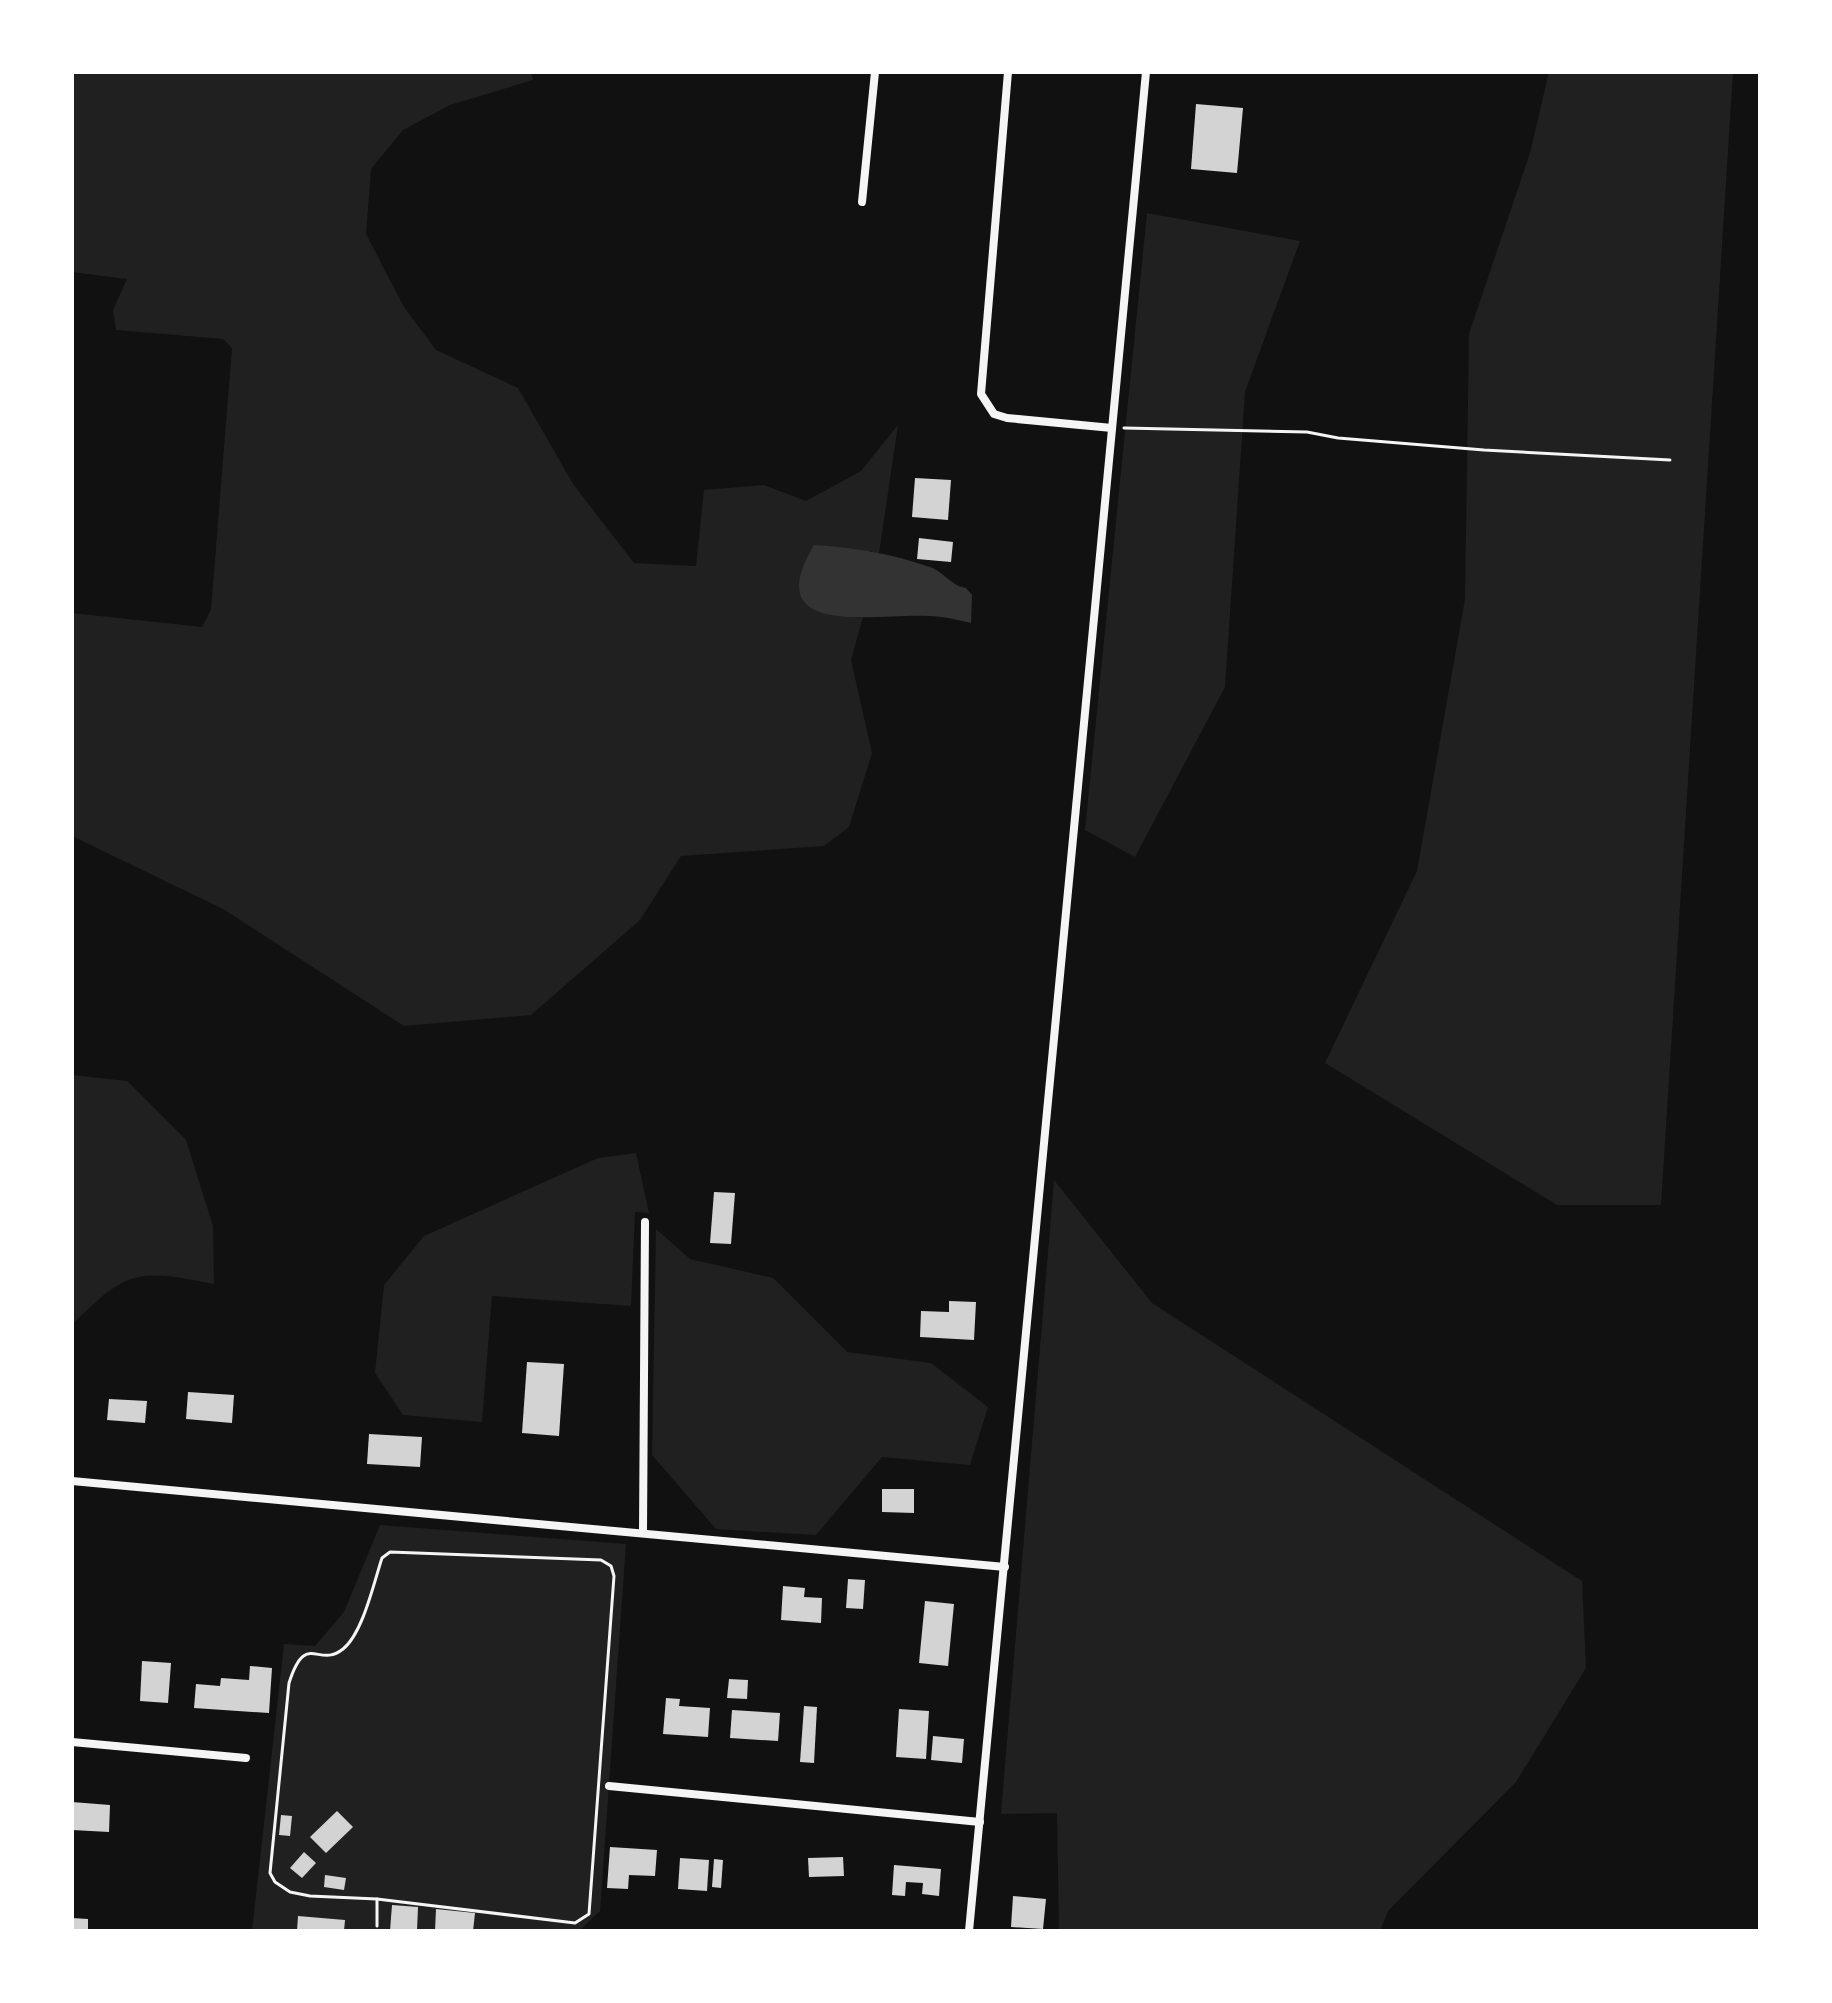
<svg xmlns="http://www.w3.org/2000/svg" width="1832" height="2003" font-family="'Public Sans',sans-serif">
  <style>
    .green { fill: #202020 }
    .water { fill: #333 }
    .building { fill: #d3d3d3 }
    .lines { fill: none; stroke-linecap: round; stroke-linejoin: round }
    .path { stroke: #f5f5f5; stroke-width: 3 }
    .minor { stroke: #f5f5f5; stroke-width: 8 }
  </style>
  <rect width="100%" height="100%" fill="#111"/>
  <!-- green -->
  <g class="green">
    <polygon points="72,72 531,72 533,80 450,105 403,130 371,169 366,234 404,307 436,350 518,388 573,484 634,563 696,566 704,490 764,485 806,501 861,471 898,425 879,554 870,551 856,618 863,617 851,660 872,753 849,827 824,846 681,856 640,920 531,1015 404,1026 223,909 72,836 72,613 202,627 211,610 232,348 223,339 116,330 113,310 127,279 72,272"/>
    <polygon points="1549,72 1733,72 1661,1205 1557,1205 1325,1063 1417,871 1465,599 1469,334 1530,153"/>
    <polygon points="1147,213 1300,241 1245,392 1225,687 1135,857 1085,830"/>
    <path d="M72 1075 127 1081 186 1140 213 1226 214 1284C138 1269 127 1269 72 1325Z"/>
    <polygon points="636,1153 649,1213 635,1212 631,1306 492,1296 482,1422 403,1415 375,1373 384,1285 424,1236 598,1158"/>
    <polygon points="1054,1180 1152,1303 1582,1581 1586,1668 1516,1782 1388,1911 1380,1931 1059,1931 1057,1813 1001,1814"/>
    <polygon points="656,1229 690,1259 773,1278 847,1352 931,1363 988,1407 970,1465 882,1457 816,1535 716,1529 652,1455"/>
    <polygon points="380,1525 626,1544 600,1911 579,1931 252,1931 284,1644 315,1646 344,1612"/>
  </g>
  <!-- water -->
  <path class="water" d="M814 545C853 547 892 554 930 567 944 572 950 585 966 588L972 595 971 623C958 620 943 616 929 616 877 613 757 640 814 545Z"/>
  <!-- building -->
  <g class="building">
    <polygon points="1196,104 1243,108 1237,173 1191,169"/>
    <polygon points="915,478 951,480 948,520 912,517"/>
    <polygon points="919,538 953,542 951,562 917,559"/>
    <polygon points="714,1192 735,1193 731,1244 710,1243"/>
    <polygon points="949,1301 976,1302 974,1340 920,1337 921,1311 949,1312"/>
    <polygon points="527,1362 564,1364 559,1436 522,1433"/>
    <polygon points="188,1392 234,1395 232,1423 186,1419"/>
    <polygon points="109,1399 147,1401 145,1423 107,1420"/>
    <polygon points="369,1434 422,1437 420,1467 367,1464"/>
    <polygon points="882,1489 914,1489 914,1513 882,1512"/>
    <polygon points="848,1579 865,1580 863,1609 846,1608"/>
    <polygon points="783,1586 805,1588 804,1597 822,1598 821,1623 781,1620"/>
    <polygon points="925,1601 954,1604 948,1666 919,1663"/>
    <polygon points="142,1661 171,1663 168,1703 140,1701"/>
    <polygon points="250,1666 272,1668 269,1713 194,1708 196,1684 220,1686 221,1678 249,1680"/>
    <polygon points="729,1679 748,1680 747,1699 727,1698"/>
    <polygon points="666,1698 680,1699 679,1706 710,1708 708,1737 663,1734"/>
    <polygon points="804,1706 817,1707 814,1763 800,1762"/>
    <polygon points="899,1709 929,1711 926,1759 896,1757"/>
    <polygon points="732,1710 780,1713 778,1741 730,1738"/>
    <polygon points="933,1736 964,1739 962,1763 931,1760"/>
    <polygon points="72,1802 110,1805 109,1832 72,1830"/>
    <polygon points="337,1811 353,1827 326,1853 310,1837"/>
    <polygon points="281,1815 292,1816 290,1836 279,1835"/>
    <polygon points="610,1847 657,1850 655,1876 629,1875 628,1889 607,1888"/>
    <polygon points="304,1852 316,1863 302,1878 290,1868"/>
    <polygon points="843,1857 844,1876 809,1877 808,1858"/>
    <polygon points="680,1858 709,1860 707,1891 678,1889"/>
    <polygon points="714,1859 723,1860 721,1888 712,1887"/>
    <polygon points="894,1865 941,1869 939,1896 922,1894 923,1883 906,1882 905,1896 892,1895"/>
    <polygon points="325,1875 346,1878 344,1890 324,1887"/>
    <polygon points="1013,1896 1046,1899 1043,1929 1011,1927"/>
    <polygon points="392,1905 418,1907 417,1931 390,1931"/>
    <polygon points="436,1909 475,1913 473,1931 435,1931"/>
    <polygon points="298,1916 345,1920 344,1931 297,1931"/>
    <polygon points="72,1918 88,1919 88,1931 72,1931"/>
  </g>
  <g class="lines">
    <!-- path -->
    <g class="path">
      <polyline points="1124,428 1307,432 1338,438 1484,450 1670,460"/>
      <path d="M390 1552 601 1560 611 1566 614 1576 589 1914 575 1923 377 1899 310 1896 290 1892 275 1882 270 1873 289 1683C306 1630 318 1669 343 1649 363 1633 374 1582 382 1558Z"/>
      <polyline points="377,1926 377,1899"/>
    </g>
    <!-- minor -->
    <g class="minor">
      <polyline points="1008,72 981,394 994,414 1007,418 1112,428"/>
      <polyline points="862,202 875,72"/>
      <polyline points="72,1481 1005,1567"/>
      <polyline points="643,1532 645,1222"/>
      <polyline points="72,1742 246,1758"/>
      <polyline points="609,1786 980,1822"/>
      <polyline points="969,1931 1146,72"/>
    </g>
  </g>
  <!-- border -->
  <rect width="1832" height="2003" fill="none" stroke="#ffffff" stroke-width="148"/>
</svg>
